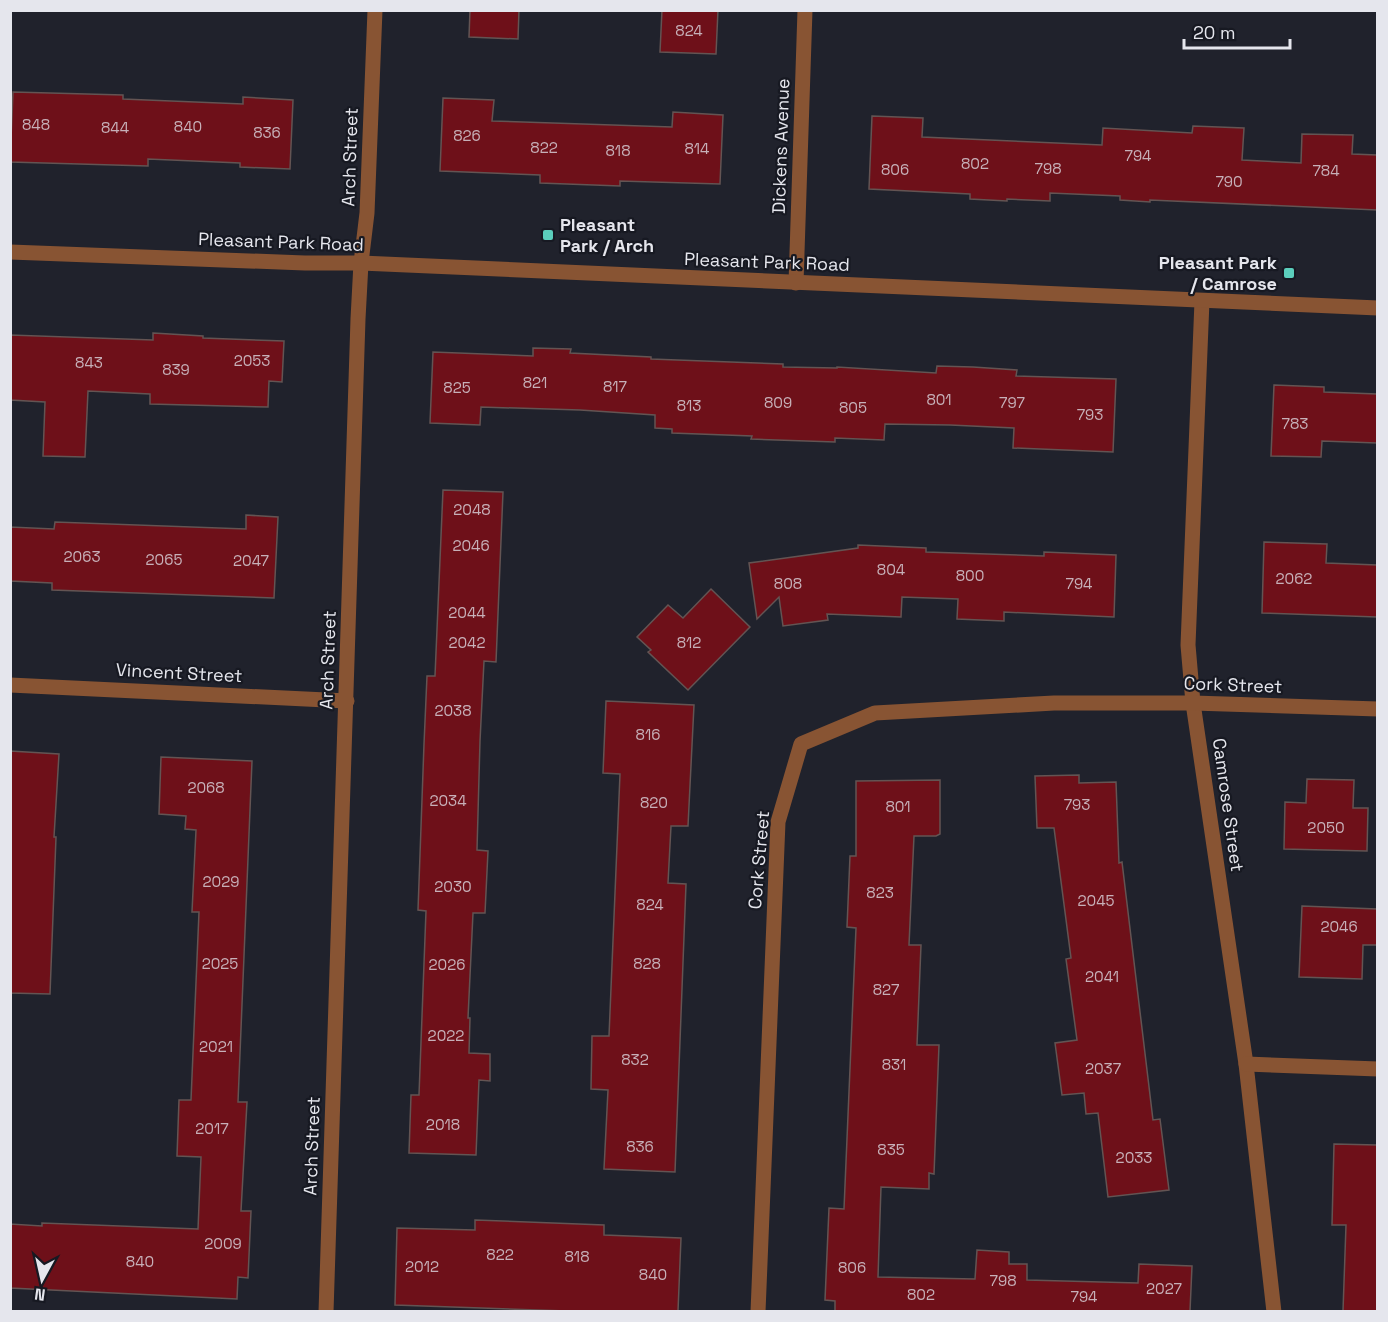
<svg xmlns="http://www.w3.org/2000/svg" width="1388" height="1322" font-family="'Space Grotesk',sans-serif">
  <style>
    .building { fill: #6e1019; stroke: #635453; stroke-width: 1.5 }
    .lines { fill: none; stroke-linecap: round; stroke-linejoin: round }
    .minor { stroke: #885433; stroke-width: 15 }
    .tertiary { stroke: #885433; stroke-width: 15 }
    .poi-dot { fill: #5bcebc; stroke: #171922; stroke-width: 2 }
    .labels { text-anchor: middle; stroke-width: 4.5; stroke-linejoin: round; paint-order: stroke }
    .number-label { font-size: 15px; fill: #c7b0b8 }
    .street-label { font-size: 18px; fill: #e5e6ed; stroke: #171922 }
    .poi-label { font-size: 18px; font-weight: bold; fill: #e5e6ed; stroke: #171922; text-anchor: start }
  </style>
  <rect width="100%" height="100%" fill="#20222c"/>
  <!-- building -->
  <g class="building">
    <polygon points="470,10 519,10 518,39 469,37"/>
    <polygon points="662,10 718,10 716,54 660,52"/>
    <polygon points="13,92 123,95 123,99 243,104 243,97 293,100 290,169 240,167 240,163 148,159 148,166 10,162"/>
    <polygon points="443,98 494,100 492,121 672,127 673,112 723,115 720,184 620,181 620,186 540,183 540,175 440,171"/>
    <polygon points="872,116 923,118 922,137 1102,145 1103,128 1192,133 1193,126 1244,128 1242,160 1301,163 1302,134 1353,135 1352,154 1377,155 1377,210 1150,200 1150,202 1120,200 1120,196 1050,193 1050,201 1007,199 1007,201 970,199 970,194 869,189"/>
    <polygon points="153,333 203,336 203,338 284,341 282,382 269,381 268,407 150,404 150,394 88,391 85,457 43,456 45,402 10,400 10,335 153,340"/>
    <polygon points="533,348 571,349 570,353 651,357 651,359 783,364 783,367 837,368 837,367 936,373 937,366 973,367 1017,370 1016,376 1116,379 1113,452 1013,448 1014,428 950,425 885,424 884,440 835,438 835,442 751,439 752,436 672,433 672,429 655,428 655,415 580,410 481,407 480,425 430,423 433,352 533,356"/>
    <polygon points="1274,385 1324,387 1324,392 1377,394 1377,443 1322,441 1321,457 1271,456"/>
    <polygon points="443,490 503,492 496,662 484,661 480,741 477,850 488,851 485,913 473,913 468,1018 470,1018 469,1053 490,1054 490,1081 479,1080 476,1155 409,1153 411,1095 419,1095 426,911 418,910 424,744 427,676 435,676"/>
    <polygon points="246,515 278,517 274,598 52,590 52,583 10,581 10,527 54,529 55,522 246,529"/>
    <polygon points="1264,542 1327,544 1326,563 1377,565 1377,617 1262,613"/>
    <polygon points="858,545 926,548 926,552 1044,556 1044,552 1116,555 1114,617 1004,612 1004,621 957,619 958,599 902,597 901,617 827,614 828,620 783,626 779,597 757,619 749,563 858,548"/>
    <polygon points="711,589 750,627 688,690 648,652 651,650 637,637 668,605 683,618"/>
    <polygon points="606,701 694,705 688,826 671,826 668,883 686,884 675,1172 604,1169 608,1090 591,1089 592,1036 609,1036 620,774 603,773"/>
    <polygon points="10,751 59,754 54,837 56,837 50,994 10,993"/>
    <polygon points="161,757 252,761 238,1102 247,1102 241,1211 251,1211 248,1278 238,1277 237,1299 10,1288 10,1224 42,1226 42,1223 198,1229 201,1157 177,1156 179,1100 191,1100 199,912 192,912 196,830 185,829 186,816 159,814"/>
    <polygon points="1079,775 1079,783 1116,782 1119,863 1122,862 1153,1120 1160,1119 1169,1190 1108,1197 1098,1113 1086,1114 1084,1093 1062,1095 1055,1043 1077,1040 1066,959 1071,958 1054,828 1037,828 1035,776"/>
    <polygon points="1307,779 1354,780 1353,808 1368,808 1367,851 1284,849 1285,802 1306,803"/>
    <polygon points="940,780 940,834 936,836 914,836 909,945 921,945 917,1045 939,1045 934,1174 929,1173 929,1189 881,1187 878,1277 975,1279 977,1250 1009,1252 1009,1264 1027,1264 1027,1280 1138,1283 1139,1264 1192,1266 1190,1311 835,1311 835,1301 825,1300 829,1208 844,1209 856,928 847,927 850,856 856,856 856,781"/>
    <polygon points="1302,906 1377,909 1377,945 1363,945 1362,979 1299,977"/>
    <polygon points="1334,1144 1377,1145 1377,1311 1343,1311 1346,1225 1332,1225"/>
    <polygon points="475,1220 604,1225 604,1235 681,1238 678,1311 567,1311 395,1305 397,1228 475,1230"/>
  </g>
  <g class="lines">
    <!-- minor -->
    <g class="minor">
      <polyline points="796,283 805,10"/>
      <polyline points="1202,301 1188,645 1193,703 1246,1064 1274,1312"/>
      <polyline points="10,685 347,701"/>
      <polyline points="1246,1064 1378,1069"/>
      <polyline points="326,1312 358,319 361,263 367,213 375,10"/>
      <polyline points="758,1312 778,822 801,744 875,713 1054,703 1193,703 1378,709"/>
    </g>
    <!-- tertiary -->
    <polyline class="tertiary" points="10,252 305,263 361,263 1378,308"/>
  </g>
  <!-- markers -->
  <g class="poi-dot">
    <rect x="542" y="229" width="12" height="12" rx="3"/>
    <rect x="1283" y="267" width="12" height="12" rx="3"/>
  </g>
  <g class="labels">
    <!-- number labels -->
    <g class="number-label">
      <text x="689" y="36">824</text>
      <text x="36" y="130">848</text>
      <text x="188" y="132">840</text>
      <text x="115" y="133">844</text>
      <text x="267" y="138">836</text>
      <text x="467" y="141">826</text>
      <text x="544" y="153">822</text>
      <text x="697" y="154">814</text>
      <text x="618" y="156">818</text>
      <text x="1138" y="161">794</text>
      <text x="975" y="169">802</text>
      <text x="1048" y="174">798</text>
      <text x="895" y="175">806</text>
      <text x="1326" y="176">784</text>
      <text x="1229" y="187">790</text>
      <text x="252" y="366">2053</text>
      <text x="89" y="368">843</text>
      <text x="176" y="375">839</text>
      <text x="535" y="388">821</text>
      <text x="615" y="392">817</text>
      <text x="457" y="393">825</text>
      <text x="939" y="405">801</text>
      <text x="778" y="408">809</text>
      <text x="1012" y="408">797</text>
      <text x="689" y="411">813</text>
      <text x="853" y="413">805</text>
      <text x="1090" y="420">793</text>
      <text x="1295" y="429">783</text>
      <text x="472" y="515">2048</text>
      <text x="471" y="551">2046</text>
      <text x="82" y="562">2063</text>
      <text x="164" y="565">2065</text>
      <text x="251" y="566">2047</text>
      <text x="891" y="575">804</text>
      <text x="970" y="581">800</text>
      <text x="1294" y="584">2062</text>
      <text x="788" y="589">808</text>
      <text x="1079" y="589">794</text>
      <text x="467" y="618">2044</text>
      <text x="467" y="648">2042</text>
      <text x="689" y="648">812</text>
      <text x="453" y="716">2038</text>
      <text x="648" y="740">816</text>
      <text x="206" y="793">2068</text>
      <text x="448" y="806">2034</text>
      <text x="654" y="808">820</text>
      <text x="1077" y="810">793</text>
      <text x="898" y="812">801</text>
      <text x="1326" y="833">2050</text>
      <text x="221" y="887">2029</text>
      <text x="453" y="892">2030</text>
      <text x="880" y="898">823</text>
      <text x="1096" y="906">2045</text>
      <text x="650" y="910">824</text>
      <text x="1339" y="932">2046</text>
      <text x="220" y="969">2025</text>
      <text x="647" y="969">828</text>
      <text x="447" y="970">2026</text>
      <text x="1102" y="982">2041</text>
      <text x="886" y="995">827</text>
      <text x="446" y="1041">2022</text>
      <text x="216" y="1052">2021</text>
      <text x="635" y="1065">832</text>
      <text x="894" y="1070">831</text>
      <text x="1103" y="1074">2037</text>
      <text x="443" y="1130">2018</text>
      <text x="212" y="1134">2017</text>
      <text x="640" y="1152">836</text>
      <text x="891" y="1155">835</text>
      <text x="1134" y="1163">2033</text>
      <text x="223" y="1249">2009</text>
      <text x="500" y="1260">822</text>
      <text x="577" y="1262">818</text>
      <text x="140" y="1267">840</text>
      <text x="422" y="1272">2012</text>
      <text x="852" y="1273">806</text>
      <text x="653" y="1280">840</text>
      <text x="1003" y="1286">798</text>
      <text x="1164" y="1294">2027</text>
      <text x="921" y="1300">802</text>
      <text x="1084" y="1302">794</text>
    </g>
    <!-- street labels -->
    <g class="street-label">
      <text transform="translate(781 146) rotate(-88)" y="6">Dickens Avenue</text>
      <text transform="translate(350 157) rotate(-88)" y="6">Arch Street</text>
      <text transform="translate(281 242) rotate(2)" y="6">Pleasant Park Road</text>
      <text transform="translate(767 262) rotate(2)" y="6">Pleasant Park Road</text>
      <text transform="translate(328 660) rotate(-88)" y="6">Arch Street</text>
      <text transform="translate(179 673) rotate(3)" y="6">Vincent Street</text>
      <text transform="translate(1233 685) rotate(2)" y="6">Cork Street</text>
      <text transform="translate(1228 805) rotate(82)" y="6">Camrose Street</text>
      <text transform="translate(759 860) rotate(-85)" y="6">Cork Street</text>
      <text transform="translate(312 1146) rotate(-88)" y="6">Arch Street</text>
    </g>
    <!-- poi labels -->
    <g class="poi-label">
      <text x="560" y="231">Pleasant<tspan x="560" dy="21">Park / Arch</tspan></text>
      <text x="1277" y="269" text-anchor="end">Pleasant Park<tspan x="1277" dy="21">/ Camrose</tspan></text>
    </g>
  </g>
  <!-- border -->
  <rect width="1388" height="1322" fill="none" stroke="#e5e6ed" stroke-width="24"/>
  <!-- north arrow -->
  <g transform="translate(42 1280) rotate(188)" stroke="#171922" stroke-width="4.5" paint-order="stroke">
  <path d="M0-4.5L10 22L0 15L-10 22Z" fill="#e5e6ed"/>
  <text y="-9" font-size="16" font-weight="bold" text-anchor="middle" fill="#e5e6ed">N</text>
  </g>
  <!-- scale -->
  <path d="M1184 39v9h106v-9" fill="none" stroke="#e5e6ed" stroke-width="3"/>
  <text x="1193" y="39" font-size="18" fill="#e5e6ed" stroke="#171922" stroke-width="4.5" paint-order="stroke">20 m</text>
</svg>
